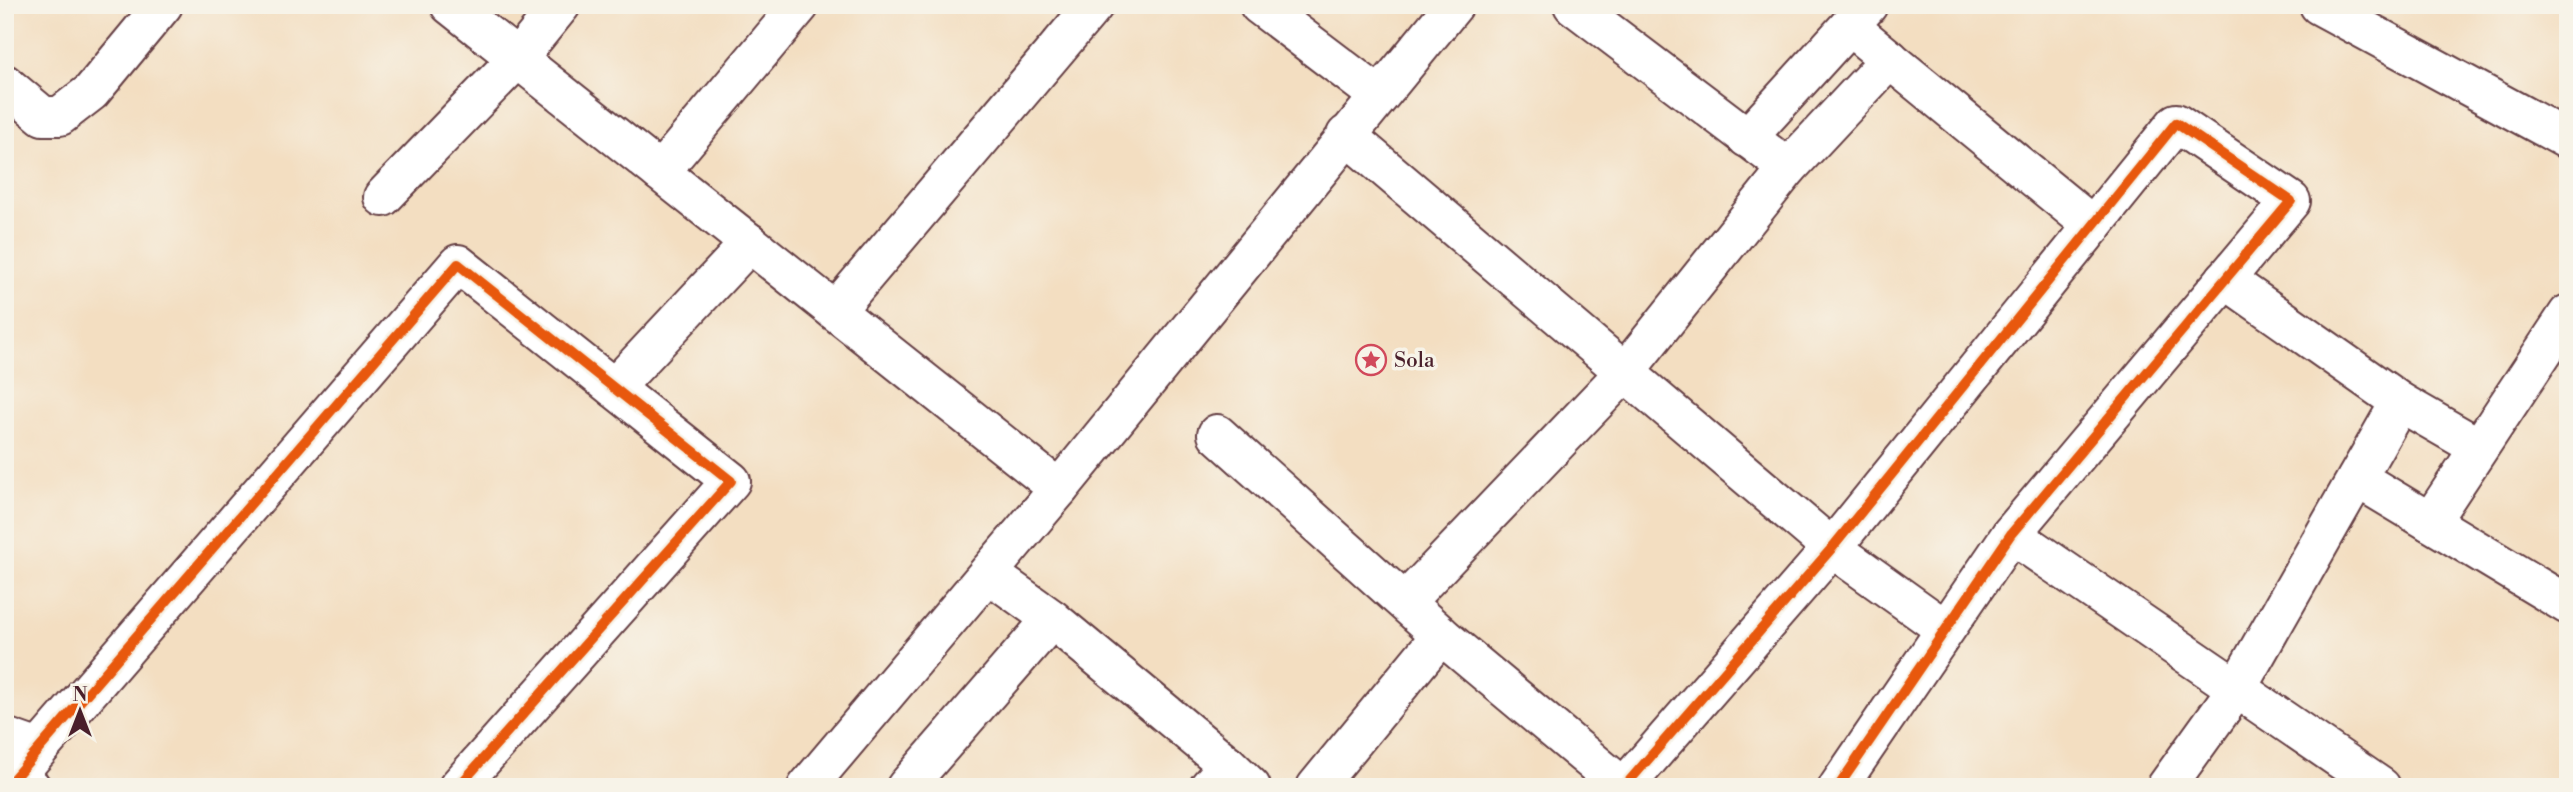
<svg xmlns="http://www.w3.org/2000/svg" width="2573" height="792" font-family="'Libre Bodoni',serif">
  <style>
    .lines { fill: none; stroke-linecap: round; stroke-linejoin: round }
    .minor-casing { stroke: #633c42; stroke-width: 42 }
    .tertiary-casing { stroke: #633c42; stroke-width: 42 }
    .minor { stroke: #fff; stroke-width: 38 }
    .tertiary { stroke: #fff; stroke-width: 38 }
    .cycleway-casing { stroke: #f7f3e8; stroke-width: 15 }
    .cycleway { stroke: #e8590c; stroke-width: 10 }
    .labels { text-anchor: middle; stroke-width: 7; stroke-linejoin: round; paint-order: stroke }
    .poi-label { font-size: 21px; fill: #4a1f2b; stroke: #f7f3e8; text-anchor: start }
  </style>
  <rect width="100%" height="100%" fill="#f7f3e8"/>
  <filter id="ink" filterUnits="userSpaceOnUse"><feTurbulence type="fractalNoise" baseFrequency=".0143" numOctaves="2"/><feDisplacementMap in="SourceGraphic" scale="14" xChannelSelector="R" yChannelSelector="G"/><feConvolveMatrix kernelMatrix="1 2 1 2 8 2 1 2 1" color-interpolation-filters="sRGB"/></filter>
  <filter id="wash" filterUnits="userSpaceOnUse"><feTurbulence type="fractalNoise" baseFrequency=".00686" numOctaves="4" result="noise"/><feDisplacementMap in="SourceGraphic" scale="28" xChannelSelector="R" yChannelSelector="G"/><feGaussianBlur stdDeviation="1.57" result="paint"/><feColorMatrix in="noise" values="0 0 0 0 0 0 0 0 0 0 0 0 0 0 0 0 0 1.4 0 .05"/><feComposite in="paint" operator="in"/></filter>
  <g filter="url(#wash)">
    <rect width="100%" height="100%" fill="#f3dec1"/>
  </g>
  <g filter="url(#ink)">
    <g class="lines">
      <!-- minor casing -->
      <g class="minor-casing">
        <g id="minor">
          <polyline points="1259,5 1379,96"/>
          <polyline points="1573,5 1788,168"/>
          <polyline points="2319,5 2568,140"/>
          <polyline points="1849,26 2093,226"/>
          <polyline points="5,84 43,116 60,116 91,92 163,5"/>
          <polyline points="1346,135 1832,548 1945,629"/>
          <polyline points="1747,138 1868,5"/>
          <polyline points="660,172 800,5"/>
          <polyline points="383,197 517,59 561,5"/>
          <polyline points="2225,279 2400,402 2478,447"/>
          <polyline points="835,311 1094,5"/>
          <polyline points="614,388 750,243"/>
          <polyline points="1217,434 1441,635 1623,787"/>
          <polyline points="2357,478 2568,605"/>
          <polyline points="2430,522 2568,314"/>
          <polyline points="2011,534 2381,787"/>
          <polyline points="988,573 1052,619"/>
          <polyline points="1405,602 1624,373 1788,168 1890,59"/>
          <polyline points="5,737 39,749"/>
          <polyline points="1228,765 1251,787"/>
          <polyline points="31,787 14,778 458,264 731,481 458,787"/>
          <polyline points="906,787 1052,619 1228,765 1209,787"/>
          <polyline points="1316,787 1441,635"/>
          <polyline points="1624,787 1832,548 2176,123 2291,201 2011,534 1838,787"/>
          <polyline points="2166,787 2237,688 2400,402"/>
        </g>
      </g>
      <!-- tertiary casing -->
      <g class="tertiary-casing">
        <g id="tertiary">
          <polyline points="450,5 1059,489"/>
          <polyline points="807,787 1059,489 1454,5"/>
        </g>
      </g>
      <!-- minor -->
      <use href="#minor" class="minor"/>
      <!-- tertiary -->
      <use href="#tertiary" class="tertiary"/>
      <!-- cycleway casing -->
      <g class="cycleway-casing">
        <g id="cycleway">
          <polyline points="31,787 14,778 458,264 731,481 458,787"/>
          <polyline points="1624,787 1832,548 2176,123 2291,201 2011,534 1838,787"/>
        </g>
      </g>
      <!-- cycleway -->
      <use href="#cycleway" class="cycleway"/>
    </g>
  </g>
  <!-- icons -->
  <defs>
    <g id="sight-ring" transform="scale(1.575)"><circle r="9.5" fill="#f7f3e8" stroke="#d1495b" stroke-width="1.5"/><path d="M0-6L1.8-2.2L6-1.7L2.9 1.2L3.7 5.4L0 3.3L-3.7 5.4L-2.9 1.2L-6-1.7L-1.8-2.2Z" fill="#d1495b"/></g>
  </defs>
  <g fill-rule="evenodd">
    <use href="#sight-ring" x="1371" y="360"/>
  </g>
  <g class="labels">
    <!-- poi labels -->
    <g class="poi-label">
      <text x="1394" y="367">Sola</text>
    </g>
  </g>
  <!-- margin -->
  <rect width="2573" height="792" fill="none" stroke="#f7f3e8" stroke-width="28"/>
  <!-- north arrow -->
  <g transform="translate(80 711)" stroke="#f7f3e8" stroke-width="5" paint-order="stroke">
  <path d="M0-5L12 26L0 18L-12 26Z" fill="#4a1f2b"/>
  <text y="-10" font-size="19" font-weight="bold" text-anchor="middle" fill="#4a1f2b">N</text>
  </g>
</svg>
